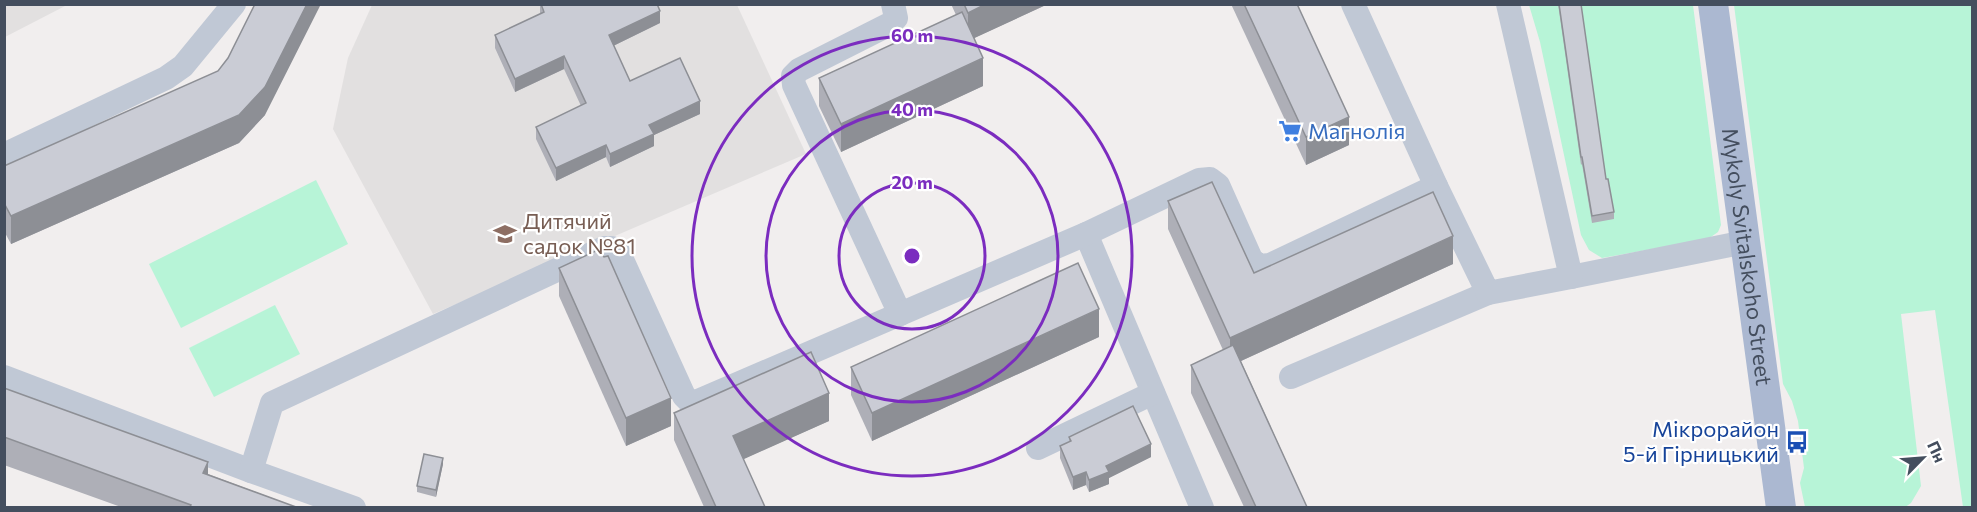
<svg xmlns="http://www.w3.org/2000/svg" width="1977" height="512" font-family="Commissioner,sans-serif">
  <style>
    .education { fill: #e2e0e0 }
    .green { fill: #b7f4d7 }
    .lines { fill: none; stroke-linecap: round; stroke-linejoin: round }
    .minor { stroke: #c0c8d5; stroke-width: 24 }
    .major { stroke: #abb8d1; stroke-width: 30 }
    .wall { fill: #aeafb7 }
    .shaded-wall { fill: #8d8f95 }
    .building { fill: #caccd5; stroke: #8d8f95; stroke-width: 1.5 }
    .ring { fill: none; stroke: #7b2cbf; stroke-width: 3 }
    .labels { text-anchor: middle; stroke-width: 4.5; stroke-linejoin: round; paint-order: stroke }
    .shop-label { font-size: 22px; fill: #366cbe; stroke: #fff; text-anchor: start }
    .education-label { font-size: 22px; fill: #785e54; stroke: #fff; text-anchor: start }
    .street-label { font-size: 22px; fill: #444e5e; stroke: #fff }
    .transit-label { font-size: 22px; fill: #164399; stroke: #fff; text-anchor: end }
    .centre { fill: #7b2cbf; stroke: #fff; stroke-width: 3 }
    .ring-label { font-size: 18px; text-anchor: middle; font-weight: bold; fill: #7b2cbf; stroke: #fff; stroke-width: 4.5; stroke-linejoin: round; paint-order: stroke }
  </style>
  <rect width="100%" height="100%" fill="#f1eeee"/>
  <!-- education -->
  <g class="education">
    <polygon points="5,4 67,4 67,5 5,37"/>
    <polygon points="372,5 737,5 806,154 433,314 333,129 348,58"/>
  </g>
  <!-- green -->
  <g class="green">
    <polygon points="1529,5 1693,5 1721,225 1718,232 1708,239 1602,258 1589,250 1581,235 1540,42"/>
    <polygon points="1734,5 1972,5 1972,507 1963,507 1935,310 1901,314 1921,486 1911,503 1904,508 1805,507 1800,483 1804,468 1798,421 1792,401 1783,384"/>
    <polygon points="316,180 348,244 181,328 149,264"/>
    <polygon points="275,305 300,354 214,397 189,348"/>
  </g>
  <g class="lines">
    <!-- minor -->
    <g class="minor">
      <polyline points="893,4 896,18 890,24 799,70 793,76 794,85 900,314"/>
      <polyline points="1353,4 1436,186"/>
      <polyline points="1508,4 1571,277 1745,242"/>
      <polyline points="4,155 166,78 183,66 234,4"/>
      <polyline points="1086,234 1202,508"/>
      <polyline points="4,377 251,471 354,508"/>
      <polyline points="1291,377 1488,293"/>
      <polyline points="1038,448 1153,393"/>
      <polyline points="251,471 272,403 604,248 612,248 619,253 684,396 690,402 698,401 1086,234 1199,180 1210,179 1218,185 1251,259 1259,266 1270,265 1436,186 1488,293 1571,277"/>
    </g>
    <!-- major -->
    <path class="major" id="s1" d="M1713 4 1781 508"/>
  </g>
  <!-- wall -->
  <g class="wall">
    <polygon points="540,4 657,4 660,23 613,46 630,81 700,114 654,135 654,146 610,167 606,157 556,181 536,139 536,127 581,106 564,69 515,92 495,48 495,35 540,14"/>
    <polygon points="951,4 1048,4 974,38 983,86 841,152 819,106 819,78 956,15"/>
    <polygon points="1231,4 1297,4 1349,145 1306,165"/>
    <polygon points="1558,4 1581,4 1606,179 1614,212 1614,219 1592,223 1582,164 1581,165"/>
    <polygon points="228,58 265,115 239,143 11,244 4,231 4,166 218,71"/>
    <polygon points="1168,201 1254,273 1453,264 1241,361 1307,507 1244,507 1191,393 1191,365 1223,350 1168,229"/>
    <polygon points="559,268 671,426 626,446 559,296"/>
    <polygon points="1099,337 872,441 851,395 851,367"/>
    <polygon points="4,388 208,474 296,507 121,507 4,465"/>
    <polygon points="674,413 829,421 743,459 765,507 704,507 674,440"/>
    <polygon points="1069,437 1151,457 1109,478 1109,484 1089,492 1086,485 1073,490 1060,458 1060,446 1069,442"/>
    <polygon points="443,464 436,497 417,492 417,486"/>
  </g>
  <!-- shaded-wall -->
  <g class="shaded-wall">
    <polygon points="307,4 321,4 265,115 239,143 11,244 11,216 239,115"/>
    <polygon points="986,4 1048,4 968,41 968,13"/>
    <polygon points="660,11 660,23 609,48 609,35"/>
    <polygon points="564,56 564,69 515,92 515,79"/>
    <polygon points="983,58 983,86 841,152 841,124"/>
    <polygon points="700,101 700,114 654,135 654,146 610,167 610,154 649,125"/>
    <polygon points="1349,117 1349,145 1306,165 1306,137"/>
    <polygon points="606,145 606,157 556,181 556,168"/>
    <polygon points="1453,236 1453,264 1230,366 1230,338"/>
    <polygon points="1099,309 1099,337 872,441 872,413"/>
    <polygon points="829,393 829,421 733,464 733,436"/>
    <polygon points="671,398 671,426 626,446 626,418"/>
    <polygon points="1151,444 1151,457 1109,478 1109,484 1089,492 1089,480 1106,466"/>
    <polygon points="443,458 443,464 436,497 436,490"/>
    <polygon points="208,462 208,490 203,473"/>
    <polygon points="1086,472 1086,485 1073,490 1073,477"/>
  </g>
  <!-- building -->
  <g class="building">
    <polygon points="255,4 307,4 265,87 239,115 11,216 4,203 4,166 218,71 228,58"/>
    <polygon points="541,4 657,4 660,11 609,35 630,81 680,58 700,101 649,125 654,134 610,154 606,145 556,168 536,127 586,103 564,56 515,79 495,35 544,12"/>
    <polygon points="964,4 986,4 968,13"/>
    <polygon points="1244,4 1297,4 1349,117 1306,137"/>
    <polygon points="1559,4 1581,4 1606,179 1608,179 1614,212 1592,216 1582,157 1581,157"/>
    <polygon points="962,12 983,58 841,124 819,78"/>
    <polygon points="1212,182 1254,273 1433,192 1453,236 1230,338 1168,201"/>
    <polygon points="600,249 604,257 608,256 671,398 626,418 559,268"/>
    <polygon points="1078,263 1099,309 872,413 851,367"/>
    <polygon points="1233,345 1307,507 1256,507 1191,365"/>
    <polygon points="811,352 829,393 733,436 765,507 716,507 674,413"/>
    <polygon points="4,388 208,462 203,473 296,507 190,507 191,505 4,437"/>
    <polygon points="1133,406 1151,444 1106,466 1109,472 1089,480 1086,472 1073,477 1060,446 1071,441 1069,437"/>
    <polygon points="424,454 443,458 436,490 417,486"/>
  </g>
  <!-- distance rings -->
  <g class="ring">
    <circle cx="912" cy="256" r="73"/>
    <circle cx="912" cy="256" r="146"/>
    <circle cx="912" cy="256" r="220"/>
  </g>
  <!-- icons -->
  <defs>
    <g id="supermarket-bare" transform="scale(1.8)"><path d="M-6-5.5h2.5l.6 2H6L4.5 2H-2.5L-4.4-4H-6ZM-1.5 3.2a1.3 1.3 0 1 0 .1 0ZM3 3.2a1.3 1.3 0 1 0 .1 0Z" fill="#3f7fe0" stroke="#fff" stroke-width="2.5" paint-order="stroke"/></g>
    <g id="school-bare" transform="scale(1.8)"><path d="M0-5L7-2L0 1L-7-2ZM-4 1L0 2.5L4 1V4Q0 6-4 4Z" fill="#8d6e63" stroke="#fff" stroke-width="2.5" paint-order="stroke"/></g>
    <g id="bus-bare" transform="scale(1.8)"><path d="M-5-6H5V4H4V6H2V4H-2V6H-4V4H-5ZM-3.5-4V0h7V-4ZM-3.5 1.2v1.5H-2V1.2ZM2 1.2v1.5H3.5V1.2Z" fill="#1a4fb4" stroke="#fff" stroke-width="2.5" paint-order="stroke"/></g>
  </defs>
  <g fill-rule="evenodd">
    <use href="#supermarket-bare" x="1290" y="131"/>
    <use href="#school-bare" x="505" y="234"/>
    <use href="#bus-bare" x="1797" y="442"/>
  </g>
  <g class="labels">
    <!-- shop labels -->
    <g class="shop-label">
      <text x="1308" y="139">Магнолія</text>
    </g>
    <!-- education labels -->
    <g class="education-label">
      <text x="523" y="229">Дитячий<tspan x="523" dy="25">садок №81</tspan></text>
    </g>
    <!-- street labels -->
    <g class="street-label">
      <text dy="8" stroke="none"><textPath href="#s1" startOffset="255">Mykoly Svitalskoho Street</textPath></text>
    </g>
    <!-- transit labels -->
    <g class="transit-label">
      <text x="1779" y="437">Мiкрорайон<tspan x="1779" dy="25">5-й Гiрницький</tspan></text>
    </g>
  </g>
  <circle cx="912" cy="256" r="9" class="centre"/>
  <g class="ring-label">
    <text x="912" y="42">60 m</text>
    <text x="912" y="116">40 m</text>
    <text x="912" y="189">20 m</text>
  </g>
  <!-- border -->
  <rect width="1977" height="512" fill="none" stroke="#444e5e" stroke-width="12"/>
  <!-- north arrow -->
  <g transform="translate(1923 458) rotate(65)" stroke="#ffffff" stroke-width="4.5" paint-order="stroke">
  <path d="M0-4.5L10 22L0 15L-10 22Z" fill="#444e5e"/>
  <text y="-9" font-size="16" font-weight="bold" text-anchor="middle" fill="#444e5e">Пн</text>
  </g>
</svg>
